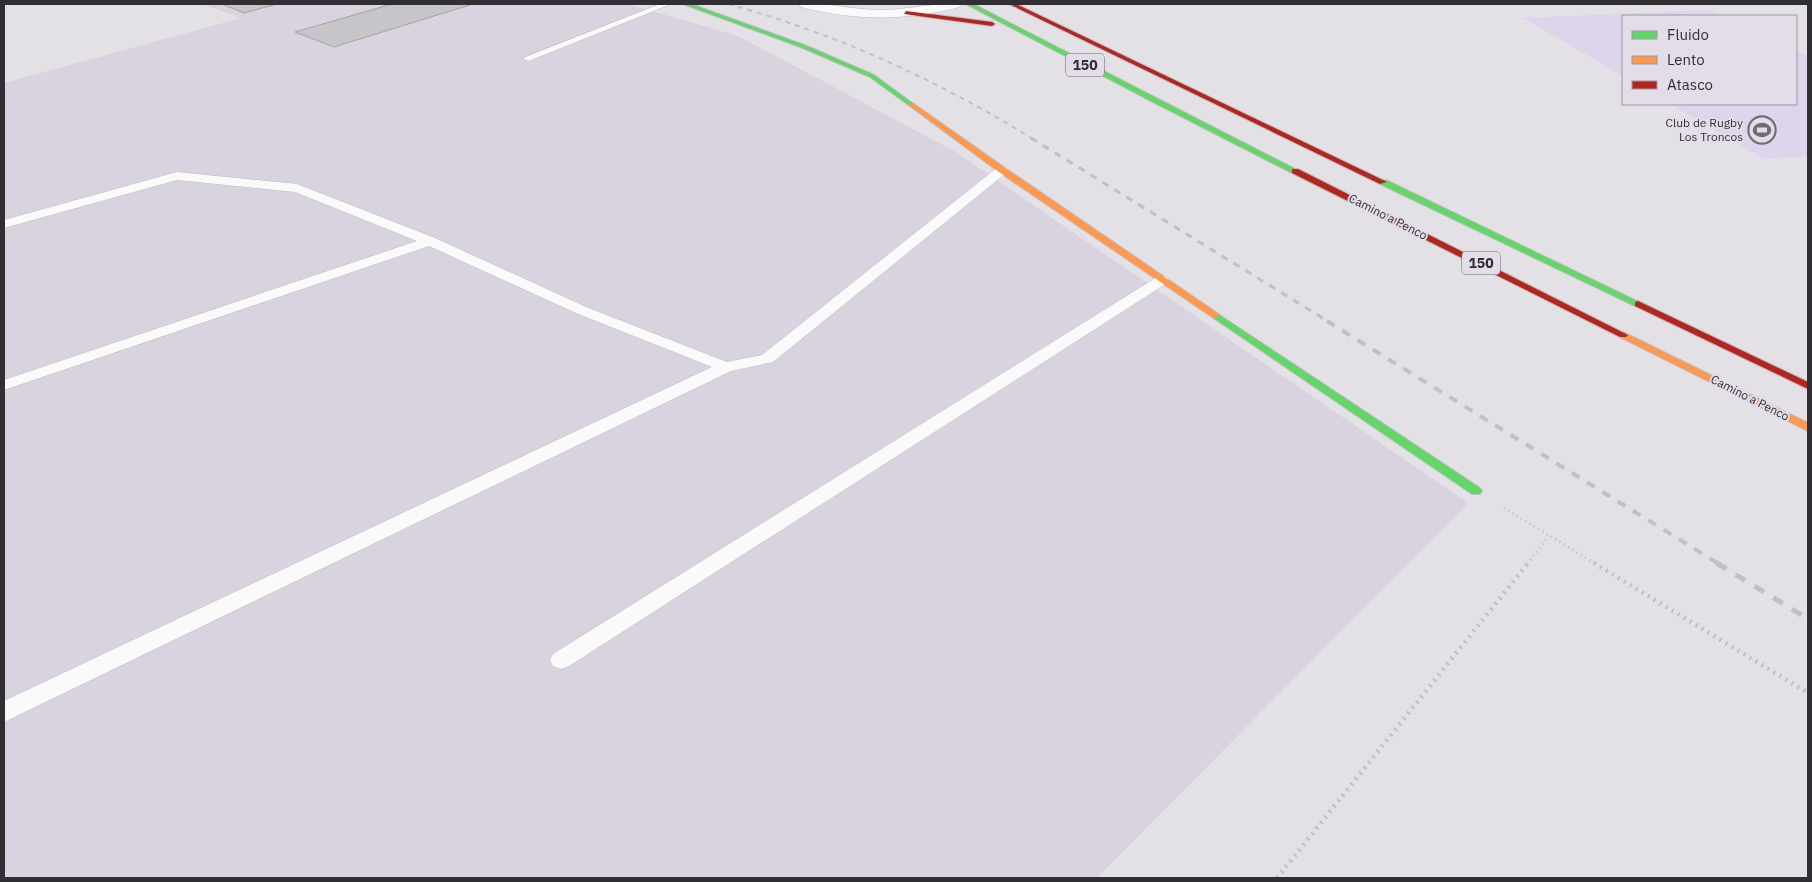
<svg xmlns="http://www.w3.org/2000/svg" width="1812" height="882" font-family="'IBM Plex Sans',sans-serif">
  <style>
    .built { fill: #d9d3e0 }
    .green { fill: #ded4eb }
    .building { fill: #c7c5c9; stroke: #a5a3a7 }
    .lines { fill: none; stroke-linecap: round; stroke-linejoin: round }
    .lane-casing { stroke: #bebdc1; stroke-width: 1 }
    .street-casing { stroke: #bebdc1; stroke-width: 1 }
    .fast-casing { stroke: #bebdc1; stroke-width: 2 }
    .slow-casing { stroke: #bebdc1; stroke-width: 2 }
    .jam-casing { stroke: #bebdc1; stroke-width: 2 }
    .path-far1 { stroke: #c1bfc3; stroke-width: 3; stroke-dasharray: 1 4; stroke-linecap: butt }
    .path { stroke: #c1bfc3; stroke-width: 4.5; stroke-dasharray: 2 5; stroke-linecap: butt }
    .lane { fill: #fbfafb; fill-rule: evenodd }
    .street { fill: #fbfafb; fill-rule: evenodd }
    .fast { fill: #63d668; fill-rule: evenodd }
    .slow { fill: #ff974d; fill-rule: evenodd }
    .jam { fill: #b3261e; fill-rule: evenodd }
    .rail-far3 { stroke: #c2c1c2; stroke-width: 2; stroke-dasharray: 5 5; stroke-linecap: butt }
    .rail-far2 { stroke: #c2c1c2; stroke-width: 3; stroke-dasharray: 7 7; stroke-linecap: butt }
    .rail-far1 { stroke: #c2c1c2; stroke-width: 4; stroke-dasharray: 9 9; stroke-linecap: butt }
    .rail { stroke: #c2c1c2; stroke-width: 5; stroke-dasharray: 11 11; stroke-linecap: butt }
    .labels { text-anchor: middle; stroke-width: 4; stroke-linejoin: round; paint-order: stroke }
    .far-poi-label { font-size: 12px; fill: #312f34; stroke: #e2dde9; text-anchor: end }
    .far-street-label { font-size: 12px; fill: #312f34; stroke: #e2dde9 }
    .shield { fill: #e2dde9; stroke: #66636a; stroke-width: 1 }
    .shield-label { font-size: 14px; font-weight: bold; fill: #312f34 }
  </style>
  <rect width="100%" height="100%" fill="#e3e0e6"/>
  <!-- built -->
  <polygon class="built" points="202,4 628,4 738,36 956,152 1468,503 1097,878 4,878 4,83 241,18"/>
  <!-- green -->
  <g class="green">
    <polygon points="1709,10 1723,16 1623,16 1623,76 1523,18"/>
    <polygon points="1796,50 1808,56 1808,156 1764,159 1670,104 1796,104"/>
  </g>
  <!-- building -->
  <g class="building">
    <polygon points="222,4 277,4 244,13"/>
    <polygon points="392,4 473,4 334,47 295,32"/>
  </g>
  <g class="lines">
    <!-- lane casing -->
    <g class="lane-casing">
      <g id="lane">
        <polygon points="660,4 671,4 531,60 528,61 523,58"/>
        <polygon points="1002,166 1008,170 1006,173 773,362 731,371 4,722 4,701 712,367 576,313 429,246 4,390 4,380 417,241 295,192 177,180 4,228 4,220 177,172 297,184 435,238 586,307 727,362 762,355 998,167"/>
        <polygon points="1162,276 1167,277 1169,280 1167,283 569,666 561,669 553,666 550,660 553,654 1157,277"/>
      </g>
    </g>
    <!-- street casing -->
    <g class="street-casing">
      <path id="street" d="M799 4C826 2 853 10 881 10 908 10 935 2 962 4L960 7C904 21 857 21 801 7Z"/>
    </g>
    <!-- fast casing -->
    <g class="fast-casing">
      <g id="fast">
        <polygon points="683,4 691,4 807,46 874,75 915,105 910,106 870,77 803,48"/>
        <polygon points="966,4 973,4 1299,171 1292,173 1151,101"/>
        <polygon points="1380,180 1386,180 1643,304 1641,306 1635,306 1380,184"/>
        <polygon points="1215,312 1480,488 1482,491 1480,494 1472,494 1212,317 1210,315"/>
      </g>
    </g>
    <!-- slow casing -->
    <g class="slow-casing">
      <g id="slow">
        <polygon points="910,104 914,104 1005,168 1220,315 1215,318 1212,317 999,172 910,106"/>
        <polygon points="1623,332 1808,423 1808,431 1620,337 1618,335 1620,333"/>
      </g>
    </g>
    <!-- jam casing -->
    <g class="jam-casing">
      <g id="jam">
        <polygon points="1009,4 1016,4 1387,182 1380,184"/>
        <polygon points="906,11 992,22 995,24 992,26 904,14"/>
        <polygon points="1292,169 1298,169 1628,335 1626,337 1620,337 1292,173"/>
        <polygon points="1638,301 1808,382 1808,389 1635,306 1635,302"/>
      </g>
    </g>
    <!-- path-far1 -->
    <g class="path-far1">
      <polyline points="1504,508 1596,564"/>
      <polyline points="1527,564 1549,536"/>
    </g>
    <!-- path -->
    <g class="path">
      <polyline points="1594,563 1808,693"/>
      <polyline points="1277,878 1528,563"/>
    </g>
    <!-- lane -->
    <use href="#lane" class="lane"/>
    <!-- street -->
    <use href="#street" class="street"/>
    <!-- fast -->
    <use href="#fast" class="fast"/>
    <!-- slow -->
    <use href="#slow" class="slow"/>
    <!-- jam -->
    <use href="#jam" class="jam"/>
    <!-- rail-far3 -->
    <path class="rail-far3" d="M728 4C837 34 937 80 1033 139"/>
    <!-- rail-far2 -->
    <polyline class="rail-far2" points="1031,138 1329,322"/>
    <!-- rail-far1 -->
    <polyline class="rail-far1" points="1327,321 1719,564"/>
    <!-- rail -->
    <polyline class="rail" points="1717,563 1808,619"/>
  </g>
  <!-- icons -->
  <defs>
    <g id="stadium-ring" transform="scale(1.4375)"><circle r="9.5" fill="#e2dde9" stroke="#6f6d72" stroke-width="1.5"/><path d="M0-5a6.5 5 0 1 0 0 10a6.5 5 0 1 0 0-10ZM-3.5-1.8h7v3.6h-7Z" fill="#6f6d72"/></g>
  </defs>
  <g fill-rule="evenodd">
    <use href="#stadium-ring" x="1762" y="130"/>
  </g>
  <g class="labels">
    <!-- far-poi labels -->
    <g class="far-poi-label">
      <text x="1743" y="127">Club de Rugby<tspan x="1743" dy="14">Los Troncos</tspan></text>
    </g>
    <!-- far-street labels -->
    <g class="far-street-label">
      <text transform="translate(1388 217) rotate(27)" y="4">Camino a Penco</text>
      <text transform="translate(1750 398) rotate(27)" y="4">Camino a Penco</text>
    </g>
    <!-- shield labels -->
    <g class="shield">
      <rect x="1066" y="53.5" width="38" height="23" rx="4"/>
      <rect x="1462" y="251.5" width="38" height="23" rx="4"/>
    </g>
    <g class="shield-label">
      <text x="1085" y="70">150</text>
      <text x="1481" y="268">150</text>
    </g>
  </g>
  <!-- border -->
  <rect width="1812" height="882" fill="none" stroke="#312f34" stroke-width="10"/>
  <!-- legend -->
  <rect x="1622" y="15" width="175" height="90" fill="#e2dde9" stroke="#9b97a1"/>
  <rect x="1632" y="31" width="25" height="8" fill="#63d668" stroke="#9b97a1"/>
  <text x="1667" y="40" font-size="15" fill="#312f34">Fluido</text>
  <rect x="1632" y="56" width="25" height="8" fill="#ff974d" stroke="#9b97a1"/>
  <text x="1667" y="65" font-size="15" fill="#312f34">Lento</text>
  <rect x="1632" y="81" width="25" height="8" fill="#b3261e" stroke="#9b97a1"/>
  <text x="1667" y="90" font-size="15" fill="#312f34">Atasco</text>
</svg>
